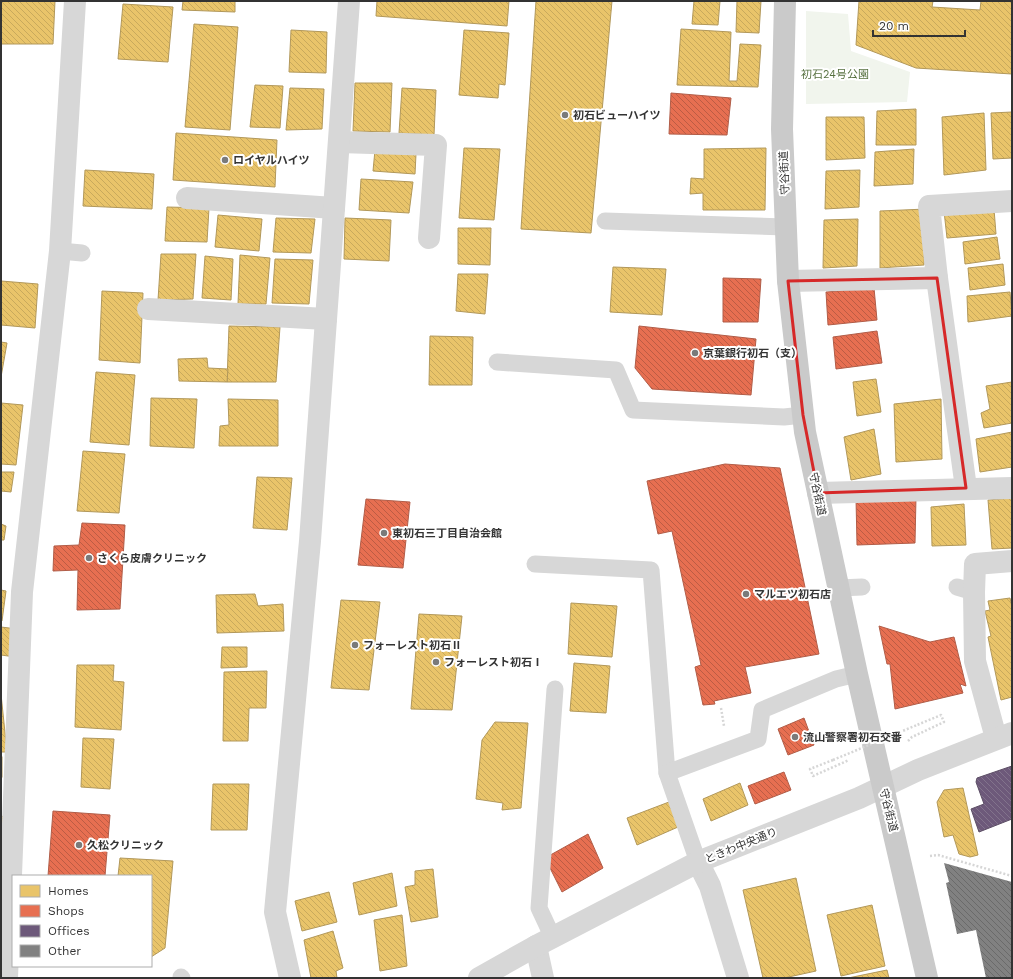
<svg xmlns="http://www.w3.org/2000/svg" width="1013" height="979" font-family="'Work Sans','Noto Sans JP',sans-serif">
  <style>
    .park { fill: #f1f5ed }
    .homes { fill: url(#homes-back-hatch); stroke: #b2985a }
    .shops { fill: url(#shops-back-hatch); stroke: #b15d48 }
    .offices { fill: url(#offices-back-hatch); stroke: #5c4e65 }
    .building { fill: url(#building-back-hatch) }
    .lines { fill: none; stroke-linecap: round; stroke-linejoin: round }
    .path { stroke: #d6d6d6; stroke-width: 2.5; stroke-dasharray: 2 2; stroke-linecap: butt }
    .service { stroke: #d7d7d7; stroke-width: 17 }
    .minor { stroke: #d7d7d7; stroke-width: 22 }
    .tertiary { stroke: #d7d7d7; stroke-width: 22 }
    .primary { stroke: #cacaca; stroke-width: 22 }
    .path-bridge { stroke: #d6d6d6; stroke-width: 2.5; stroke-dasharray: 2 2; stroke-linecap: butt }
    .marked { fill: none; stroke: #d62828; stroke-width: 3; stroke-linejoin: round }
    .poi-dot { fill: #7a7a7a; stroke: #fff; stroke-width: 1.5 }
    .labels { text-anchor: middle; stroke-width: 4; stroke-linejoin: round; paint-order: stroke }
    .park-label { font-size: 11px; fill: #56703f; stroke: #fff }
    .poi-label { font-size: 11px; font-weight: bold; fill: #333; stroke: #fff; text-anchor: start }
    .street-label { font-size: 11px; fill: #333; stroke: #fff }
  </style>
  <defs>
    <pattern id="homes-back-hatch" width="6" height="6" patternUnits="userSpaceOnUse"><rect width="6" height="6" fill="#e9c46a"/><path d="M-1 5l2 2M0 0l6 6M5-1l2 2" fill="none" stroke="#c8a95c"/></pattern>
    <pattern id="shops-back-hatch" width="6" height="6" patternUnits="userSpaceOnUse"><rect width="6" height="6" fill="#e76f51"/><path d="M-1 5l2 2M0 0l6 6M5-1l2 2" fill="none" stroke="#bc5c44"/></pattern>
    <pattern id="offices-back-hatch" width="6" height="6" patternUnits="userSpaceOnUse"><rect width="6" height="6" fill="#6d597a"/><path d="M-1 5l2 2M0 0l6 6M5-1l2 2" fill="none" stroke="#82738c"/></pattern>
    <pattern id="building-back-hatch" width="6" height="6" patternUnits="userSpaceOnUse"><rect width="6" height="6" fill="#818181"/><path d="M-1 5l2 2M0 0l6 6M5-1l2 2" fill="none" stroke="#6a6a6a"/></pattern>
  </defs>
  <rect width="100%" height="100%" fill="#fff"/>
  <!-- park -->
  <polygon class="park" points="806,11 848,14 851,51 910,72 907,102 806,104"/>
  <!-- homes -->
  <g class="homes">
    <polygon points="1,1 55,1 53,44 1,44"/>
    <polygon points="183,1 235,1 235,12 182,10"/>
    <polygon points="377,1 509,1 507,26 376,16"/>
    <polygon points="536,1 612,1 591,233 521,229"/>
    <polygon points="694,1 720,1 718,25 692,24"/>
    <polygon points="737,1 761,1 759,33 736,32"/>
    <polygon points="859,1 933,1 932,7 980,10 981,1 1012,1 1012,74 916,68 856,45"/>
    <polygon points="123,4 173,7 168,62 118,59"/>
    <polygon points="194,24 238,27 230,130 185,127"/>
    <polygon points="681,29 731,32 729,81 737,81 740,44 761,45 758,87 677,85"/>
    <polygon points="291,30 327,32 326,73 289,72"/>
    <polygon points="464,30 509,33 505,85 499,84 498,98 459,95"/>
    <polygon points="355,83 392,83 390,132 353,131"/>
    <polygon points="255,85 283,86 280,128 250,127"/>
    <polygon points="290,88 324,89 322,129 286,130"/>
    <polygon points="402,88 436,90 434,135 399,133"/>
    <polygon points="916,109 916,145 876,145 877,111"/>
    <polygon points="1012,112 1012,158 993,159 991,113"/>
    <polygon points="984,113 986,170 944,175 942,117"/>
    <polygon points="826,117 864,117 865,158 826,160"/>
    <polygon points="176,133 277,140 275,187 173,180"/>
    <polygon points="464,148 500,149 494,220 459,218"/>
    <polygon points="766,148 765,210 703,210 703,193 690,194 691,178 704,179 704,149"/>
    <polygon points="914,149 913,184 874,186 875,152"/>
    <polygon points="375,150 416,154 415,174 373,171"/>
    <polygon points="85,170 154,174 152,209 83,206"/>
    <polygon points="860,170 859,207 825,209 826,171"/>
    <polygon points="361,179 413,182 409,213 359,210"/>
    <polygon points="167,207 209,208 207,242 165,241"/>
    <polygon points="926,209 924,265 880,268 880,211"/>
    <polygon points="994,209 996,234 947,238 944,211"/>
    <polygon points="218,215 262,219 259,251 215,247"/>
    <polygon points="276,218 315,219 311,253 273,252"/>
    <polygon points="345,218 391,220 389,261 344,259"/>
    <polygon points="858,219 857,266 823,268 824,220"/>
    <polygon points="458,228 491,228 490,265 458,264"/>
    <polygon points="997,237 1000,259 965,264 963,242"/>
    <polygon points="161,254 196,254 193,299 158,300"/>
    <polygon points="240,255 270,258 266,304 238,304"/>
    <polygon points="205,256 233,259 231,300 202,298"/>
    <polygon points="275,259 313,260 309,304 272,303"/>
    <polygon points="1003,264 1005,285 970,290 968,268"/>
    <polygon points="613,267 666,269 662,315 610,312"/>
    <polygon points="458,274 488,274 485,314 456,311"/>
    <polygon points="1,281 38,284 35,328 1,325"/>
    <polygon points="102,291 143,293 140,363 99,360"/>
    <polygon points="1010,292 1012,316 968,322 967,296"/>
    <polygon points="229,326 280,327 276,382 227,382"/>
    <polygon points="430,336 473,337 472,385 429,385"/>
    <polygon points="1,342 7,343 1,377"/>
    <polygon points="207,358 208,368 228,369 227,382 179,381 178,359"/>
    <polygon points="96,372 135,375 129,445 90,442"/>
    <polygon points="876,379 881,412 857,416 853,382"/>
    <polygon points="1012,382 1012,423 984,428 981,413 990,409 986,386"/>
    <polygon points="151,398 197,399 194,448 150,446"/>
    <polygon points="228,399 278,400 278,446 219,446 220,426 229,425"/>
    <polygon points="941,399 942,459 896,462 894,404"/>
    <polygon points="1,403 23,405 16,465 1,464"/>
    <polygon points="874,429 881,474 851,480 844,437"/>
    <polygon points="1012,432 1012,467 980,472 976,439"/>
    <polygon points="83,451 125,454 119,513 77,511"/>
    <polygon points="1,472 14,472 11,492 1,491"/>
    <polygon points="257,477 292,478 287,530 253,528"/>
    <polygon points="1012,498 1012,548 992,549 988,500"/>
    <polygon points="964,504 966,545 932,546 931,507"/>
    <polygon points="1,524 6,526 4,540 1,540"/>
    <polygon points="1,590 6,591 2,621 1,620"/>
    <polygon points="255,594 258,606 283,604 284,631 217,633 216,595"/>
    <polygon points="1010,598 1012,607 1012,697 1001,700 988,637 991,636 985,611 990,610 988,601"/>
    <polygon points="341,600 380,602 369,690 331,688"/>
    <polygon points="571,603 617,606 612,657 568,654"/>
    <polygon points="419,614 462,616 452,710 411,709"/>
    <polygon points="1,627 17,629 15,657 1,655"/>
    <polygon points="222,647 247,647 247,667 221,668"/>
    <polygon points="574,663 610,666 606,713 570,711"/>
    <polygon points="77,665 114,665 113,681 124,682 121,730 75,727"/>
    <polygon points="267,671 266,708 249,708 248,741 223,741 224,672"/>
    <polygon points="1,694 7,752 1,752"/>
    <polygon points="495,722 528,723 521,808 502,810 503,803 476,799 482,740"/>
    <polygon points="83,738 114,739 110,789 81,787"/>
    <rect x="1" y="757" width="1" height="20"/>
    <polygon points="740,783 748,805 711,821 703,799"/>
    <polygon points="213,784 249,784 247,830 211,830"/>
    <polygon points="963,788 978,855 970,857 959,854 953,835 944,837 937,802 944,790"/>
    <polygon points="669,802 678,827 637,845 627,818"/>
    <polygon points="1,816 5,817 3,840 1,840"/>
    <polygon points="120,858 173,861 165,948 151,957 151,876 118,876"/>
    <polygon points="433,869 438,917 411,922 405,887 415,885 415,871"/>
    <polygon points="392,873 397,906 359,915 353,883"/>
    <polygon points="796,878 816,971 784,978 763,978 743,890"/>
    <polygon points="329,892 337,922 302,931 295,901"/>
    <polygon points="872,905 885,966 841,976 827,915"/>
    <polygon points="402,915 407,966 380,971 374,920"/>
    <polygon points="333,931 343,968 336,971 337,978 311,978 304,940"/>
    <polygon points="887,970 889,978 848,978"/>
  </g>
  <!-- shops -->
  <g class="shops">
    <polygon points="671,93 731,98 727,135 669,134"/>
    <polygon points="723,278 761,279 758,322 723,322"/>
    <polygon points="874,288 877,320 828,325 826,292"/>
    <polygon points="639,326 756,339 751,395 652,389 635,368"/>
    <polygon points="877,331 882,363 836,369 833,337"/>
    <polygon points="725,464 780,468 819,654 745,667 751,693 714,701 715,704 703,705 695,667 701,665 672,531 658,534 647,481"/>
    <polygon points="916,497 915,543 857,545 856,498"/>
    <polygon points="366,499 410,502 403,568 358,565"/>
    <polygon points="82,523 125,525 120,609 77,610 78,570 53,571 54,546 79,545"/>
    <polygon points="879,626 930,642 954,637 966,686 960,684 963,693 895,709 890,664 887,664"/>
    <polygon points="804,718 814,745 788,755 778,729"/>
    <polygon points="784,772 791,790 755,804 748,786"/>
    <polygon points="53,811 110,815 105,876 48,876"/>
    <polygon points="588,834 603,868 562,892 545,858"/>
  </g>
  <!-- offices -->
  <polygon class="offices" points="1012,766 1012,819 979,832 971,809 984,804 976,782 977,778"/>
  <!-- building -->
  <polygon class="building" points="944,863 1012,882 1012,978 986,978 976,930 957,934 946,883 949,882"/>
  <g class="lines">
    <!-- path -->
    <g class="path">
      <polyline points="721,708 724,726"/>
      <polyline points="908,741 912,737 944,722 941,715 917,725"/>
      <polyline points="833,760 810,769 813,776 849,760"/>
      <polyline points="930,856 938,855 1012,876"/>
    </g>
    <!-- service -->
    <g class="service">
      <polyline points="605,221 786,227"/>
      <polyline points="60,251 82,253"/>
      <polyline points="497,362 616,370 633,410 784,417 803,415"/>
      <polyline points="535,564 651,570 667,773"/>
      <polyline points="957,587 974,592"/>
      <polyline points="839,588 862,587"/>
      <polyline points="698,862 667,773 758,739 762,710 836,679 857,674"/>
      <polyline points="553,938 539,908 555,689"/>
      <polyline points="181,977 182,978"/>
    </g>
    <!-- minor -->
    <g class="minor">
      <polyline points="339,142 436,145 429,238"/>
      <polyline points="187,198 334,208"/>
      <polyline points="937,278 966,488"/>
      <polyline points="788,281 937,278 929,206 1012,201"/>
      <polyline points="148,309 326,319"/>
      <polyline points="818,493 1012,488"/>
      <polyline points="996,738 975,661 974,592 975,564 1012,561"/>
      <polyline points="698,862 710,886 738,978"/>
      <polyline points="536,946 543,978"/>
      <polyline points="7,978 22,592 60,251 75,1"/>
      <polyline points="290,978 275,912 310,541 349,1"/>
    </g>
    <!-- tertiary -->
    <polyline class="tertiary" points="479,978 536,946 698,862 859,798 918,770 1012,733"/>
    <!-- primary -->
    <polyline class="primary" points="785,1 782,129 788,281 805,432 857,674 927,978"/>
    <!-- path-bridge -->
    <polyline class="path-bridge" points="833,760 917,725"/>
  </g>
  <!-- marked area -->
  <path class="marked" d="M937 278 966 488 818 493 803 415 788 281Z"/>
  <!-- markers -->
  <g class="poi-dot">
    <circle cx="565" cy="115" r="4"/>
    <circle cx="225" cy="160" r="4"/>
    <circle cx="695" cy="353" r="4"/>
    <circle cx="384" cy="533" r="4"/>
    <circle cx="89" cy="558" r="4"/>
    <circle cx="746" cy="594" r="4"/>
    <circle cx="355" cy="645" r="4"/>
    <circle cx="436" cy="662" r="4"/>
    <circle cx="795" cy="737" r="4"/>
    <circle cx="79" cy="845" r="4"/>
  </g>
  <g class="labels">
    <!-- park labels -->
    <g class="park-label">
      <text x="835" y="78">初石24号公園</text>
    </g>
    <!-- poi labels -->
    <g class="poi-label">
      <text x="573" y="119">初石ビューハイツ</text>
      <text x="233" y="164">ロイヤルハイツ</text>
      <text x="703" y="357">京葉銀行初石（支）</text>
      <text x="392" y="537">東初石三丁目自治会館</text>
      <text x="97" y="562">さくら皮膚クリニック</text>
      <text x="754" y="598">マルエツ初石店</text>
      <text x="363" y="649">フォーレスト初石Ⅱ</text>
      <text x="444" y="666">フォーレスト初石Ⅰ</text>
      <text x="803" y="741">流山警察署初石交番</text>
      <text x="87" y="849">久松クリニック</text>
    </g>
    <!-- street labels -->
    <g class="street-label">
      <text transform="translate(784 173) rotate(-92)" y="4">守谷街道</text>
      <text transform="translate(818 494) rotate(78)" y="4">守谷街道</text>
      <text transform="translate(889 810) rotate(76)" y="4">守谷街道</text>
      <text transform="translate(741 845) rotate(-22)" y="4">ときわ中央通り</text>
    </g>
  </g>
  <!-- border -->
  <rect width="1013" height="979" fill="none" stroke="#333333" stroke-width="4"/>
  <!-- legend -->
  <rect x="12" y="875" width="140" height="92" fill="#ffffff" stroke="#adadad"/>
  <rect x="20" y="885" width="20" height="12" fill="#e9c46a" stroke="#adadad"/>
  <text x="48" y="895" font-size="12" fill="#333333">Homes</text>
  <rect x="20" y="905" width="20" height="12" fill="#e76f51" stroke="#adadad"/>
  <text x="48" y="915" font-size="12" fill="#333333">Shops</text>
  <rect x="20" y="925" width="20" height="12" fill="#6d597a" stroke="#adadad"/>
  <text x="48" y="935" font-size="12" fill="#333333">Offices</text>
  <rect x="20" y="945" width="20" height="12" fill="#818181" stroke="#adadad"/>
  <text x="48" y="955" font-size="12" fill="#333333">Other</text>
  <!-- scale -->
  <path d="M873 30v6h92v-6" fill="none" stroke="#333333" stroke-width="2"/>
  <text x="879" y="30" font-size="12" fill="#333333" stroke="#ffffff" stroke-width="3" paint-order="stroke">20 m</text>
</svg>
